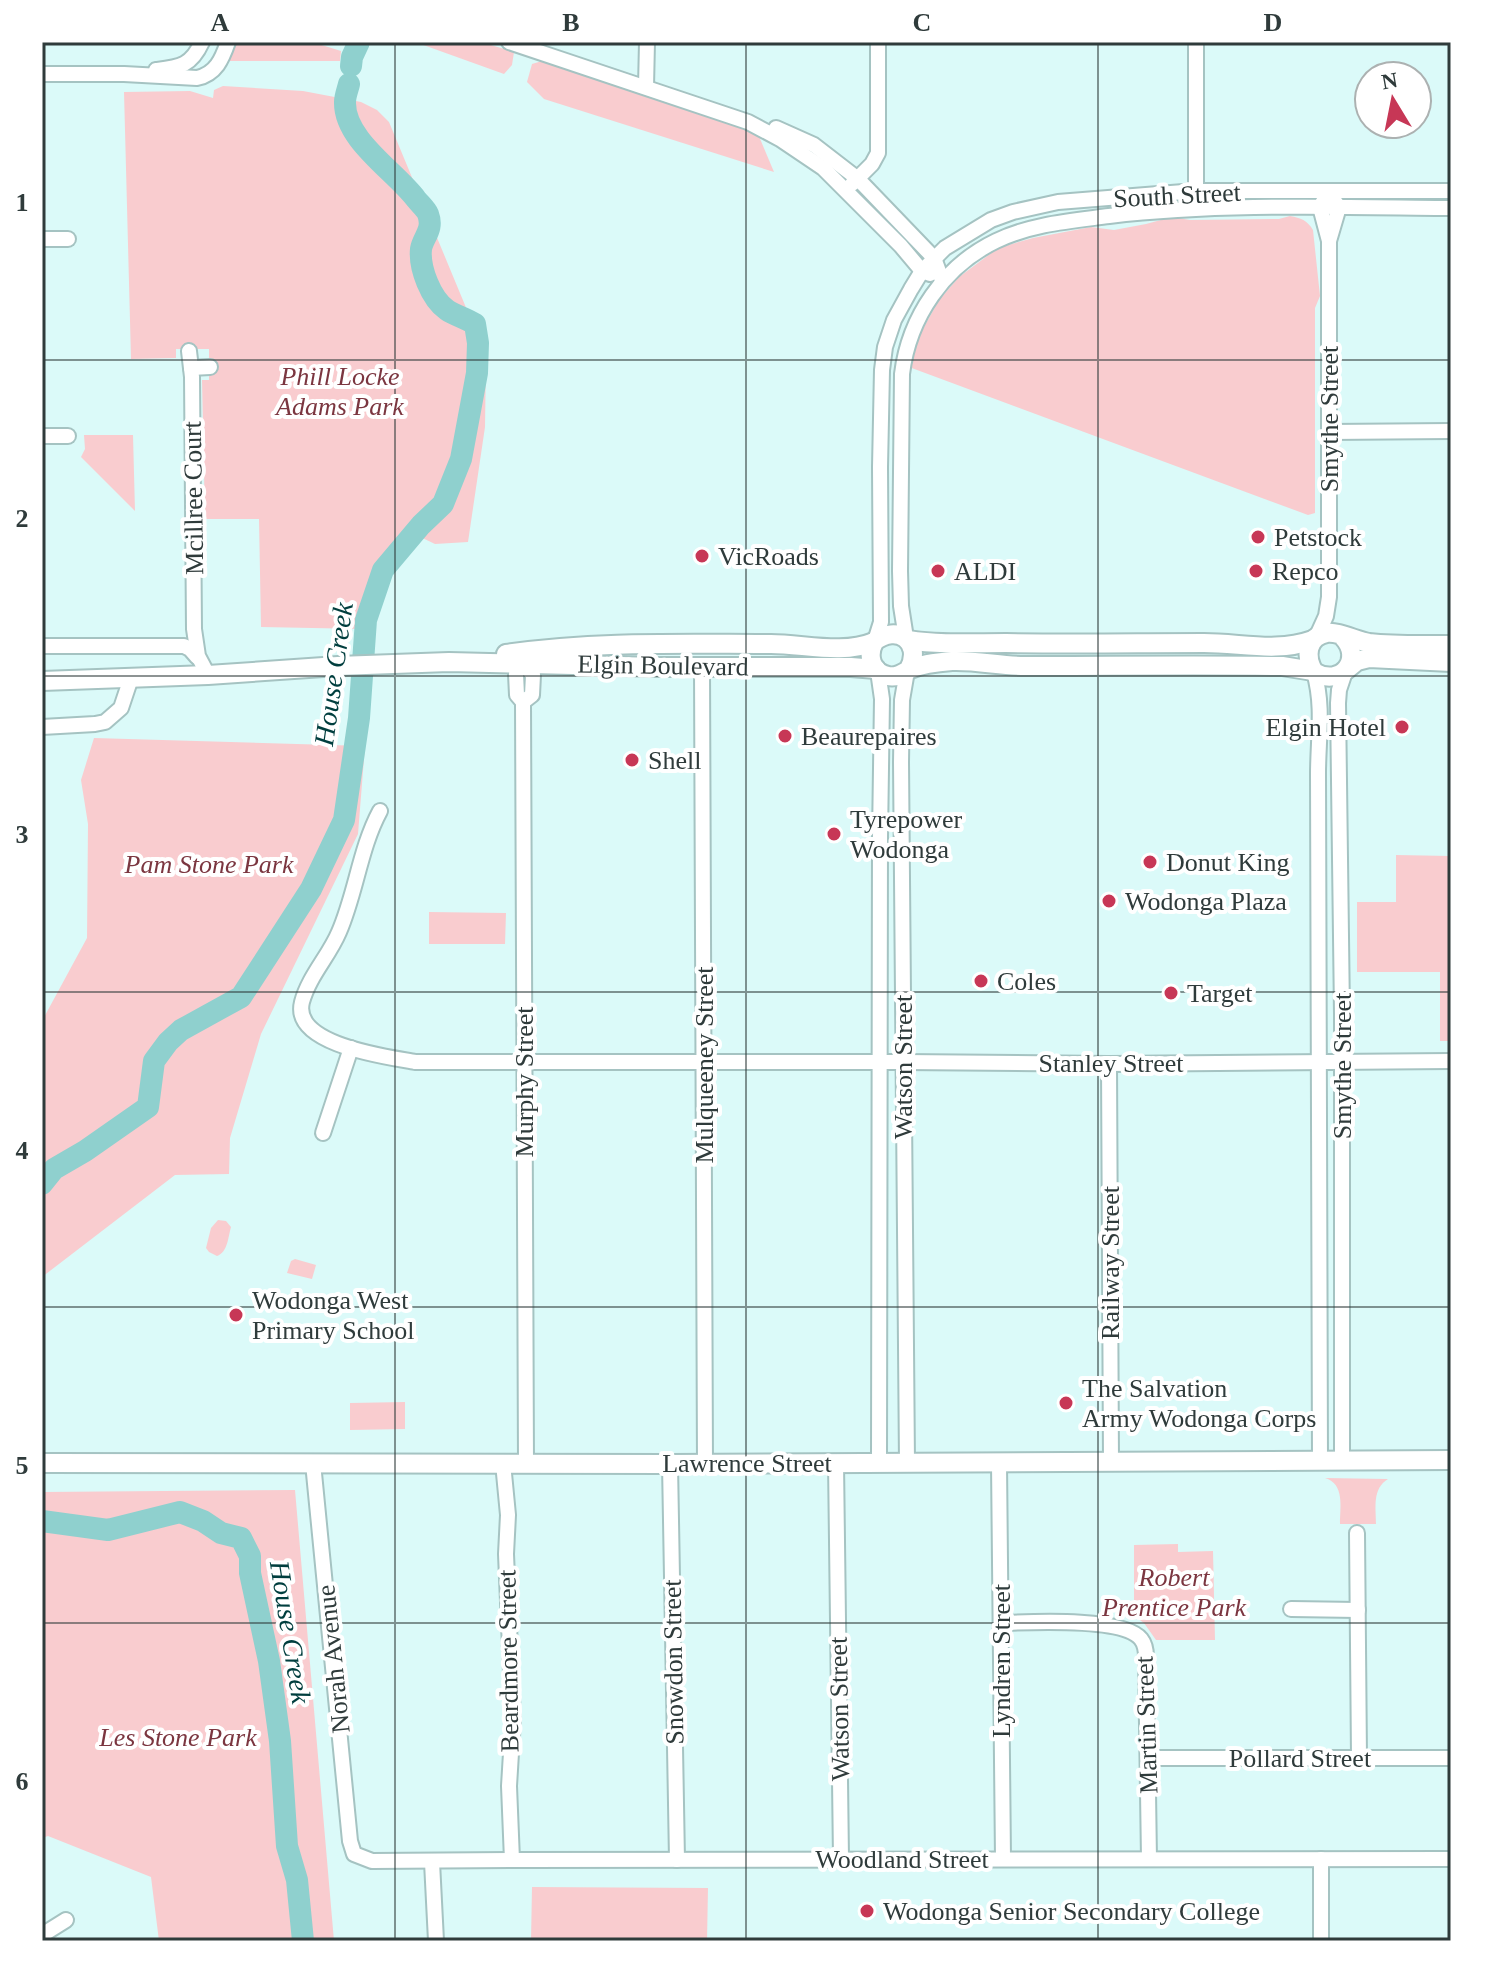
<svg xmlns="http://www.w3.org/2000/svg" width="1493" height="1983" font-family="'Times New Roman',serif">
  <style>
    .green { fill: #f9cccf }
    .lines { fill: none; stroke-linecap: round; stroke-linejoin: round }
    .river { stroke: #8fd0ce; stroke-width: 22 }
    .minor-casing { stroke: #a5c3c2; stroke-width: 18 }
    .major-casing { stroke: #a5c3c2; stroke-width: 22 }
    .minor { stroke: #fff; stroke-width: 14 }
    .major { stroke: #fff; stroke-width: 18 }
    .grid { fill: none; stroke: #2f3b3b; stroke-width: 2; stroke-opacity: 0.55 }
    .poi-dot { fill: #c73756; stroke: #fff; stroke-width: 3 }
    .labels { text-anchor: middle; stroke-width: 8; stroke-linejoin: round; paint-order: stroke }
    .street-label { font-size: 26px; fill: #2f3b3b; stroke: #fff }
    .park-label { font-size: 26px; font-style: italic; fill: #7b3640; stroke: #fff }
    .poi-label { font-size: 26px; fill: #2f3b3b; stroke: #fff; text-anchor: start }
    .water-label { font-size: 28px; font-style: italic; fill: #003e3e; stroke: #fff }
    .neatline { fill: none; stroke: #2f3b3b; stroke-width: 3 }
    .grid-label { font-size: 26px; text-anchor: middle; font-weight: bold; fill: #2f3b3b }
  </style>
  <rect width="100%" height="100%" fill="#dbfaf9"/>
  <!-- green -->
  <g class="green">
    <polygon points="235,42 312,42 341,51 340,61 229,61"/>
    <polygon points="415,42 481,42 514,52 512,65 504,74"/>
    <polygon points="542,61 555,62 758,134 774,172 544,99 527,82 532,64"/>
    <polygon points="223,86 303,91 361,102 377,110 389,122 472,322 475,324 486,356 485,427 468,542 435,544 414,534 383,570 364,629 261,627 259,519 205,519 202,380 209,380 209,349 176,349 176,358 131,359 124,92 190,91 213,98 214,90"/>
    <path d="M1290 216C1301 218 1307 220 1313 230L1320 296 1315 308V513L1308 515 909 367 920 334 939 300 959 277 998 248 1033 238 1091 227 1114 230 1146 224 1172 217 1190 220 1279 219Z"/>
    <polygon points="84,435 133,435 135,511 81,457 85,449"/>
    <polygon points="94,738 365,746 358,834 261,1034 230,1138 229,1174 175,1175 42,1277 42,1021 87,938 88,824 81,780"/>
    <polygon points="1396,855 1451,856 1451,1041 1440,1041 1440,972 1357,972 1357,902 1396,902"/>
    <polygon points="429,912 506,913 505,944 429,944"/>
    <path d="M218 1220 226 1221 231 1227C228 1237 228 1252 217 1256L209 1252 206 1248 211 1228Z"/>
    <polygon points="295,1259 316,1265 312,1279 287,1273 291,1261"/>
    <polygon points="405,1402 405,1429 350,1430 350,1403"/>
    <path d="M1325 1478 1388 1479C1372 1489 1376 1507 1376 1524H1340C1340 1507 1345 1484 1325 1478Z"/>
    <polygon points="295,1490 334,1941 159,1941 151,1877 48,1836 42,1838 42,1492"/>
    <polygon points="1178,1544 1178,1552 1213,1551 1215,1640 1156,1640 1144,1623 1134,1616 1134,1545"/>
    <polygon points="532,1887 708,1888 707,1941 531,1941"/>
  </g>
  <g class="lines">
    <!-- river -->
    <g class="river">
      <polyline points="351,66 352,57 359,42"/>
      <path d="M42 1184 54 1169 85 1151 148 1107 154 1061 168 1042 181 1030 241 997 311 889 344 820 359 718 366 620 383 570 421 525 443 504 461 459 477 373 478 343 475 324C466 318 454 315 447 310 431 299 419 268 421 249 423 237 434 230 428 214 426 209 420 204 416 199 395 171 344 140 345 102 345 96 348 89 349 84"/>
      <polyline points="42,1521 108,1530 180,1512 203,1521 221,1533 241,1538 250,1556 250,1573 269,1661 280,1741 287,1846 297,1880 303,1941"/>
    </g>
    <!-- minor casing -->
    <g class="minor-casing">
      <g id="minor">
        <polyline points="509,42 748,122 780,139 823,168 901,246 922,271 930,274"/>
        <path d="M156 70C180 67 191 66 202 42"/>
        <path d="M42 74H124L197 78C216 74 222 59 228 42"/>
        <polyline points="646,87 647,42"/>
        <polyline points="776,128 814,145 858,179 934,258 942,280"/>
        <polyline points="852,184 872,164 878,153 878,42"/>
        <polyline points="1196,198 1196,42"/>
        <polyline points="42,239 68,239"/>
        <polyline points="1329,241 1339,207 1334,200"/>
        <polyline points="189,351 192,377 194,629 198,656 208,675"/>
        <polyline points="191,368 210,367"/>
        <polyline points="1329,432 1451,431"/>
        <polyline points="42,436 68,436"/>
        <path d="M906 638 901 606 900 571 902 374C909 317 944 266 996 241 1031 224 1071 221 1109 216 1222 203 1337 207 1451 208"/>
        <polyline points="1316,638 1326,616 1329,597 1329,241 1320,207 1324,200"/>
        <polyline points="875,641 881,622 880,467 882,370 885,347 894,320 911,289 922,271 945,248 991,220 1013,212 1058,202 1196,191 1451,191"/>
        <polyline points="42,646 184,646 190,649 197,657"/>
        <polyline points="702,667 705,1464"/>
        <polyline points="878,671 882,699 880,837 879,1462"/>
        <path d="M1314 672C1324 706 1318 739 1318 774L1320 1461"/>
        <polyline points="523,702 532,695 533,675 523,663 516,674 517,695 523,702 526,1463"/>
        <polyline points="42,727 95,724 105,722 121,708 131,678"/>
        <path d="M380 811C360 848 356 893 339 932 329 956 309 976 302 1002 291 1045 388 1057 415 1062H903L1109 1064 1451 1061"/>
        <polyline points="1109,1064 1111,1462"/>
        <polyline points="323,1133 351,1048"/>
        <polyline points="1342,1461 1342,1014 1338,703 1339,690 1345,672"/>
        <polyline points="836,1462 841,1859"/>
        <polyline points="313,1463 350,1841 354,1854 372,1861 512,1860 1451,1859"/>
        <polyline points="503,1463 508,1515 506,1554 513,1720 509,1786 512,1860"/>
        <polyline points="907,1463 901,762 902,700 907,671"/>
        <polyline points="999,1463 1003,1859"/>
        <polyline points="670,1464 677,1860"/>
        <polyline points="1357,1533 1359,1758"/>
        <polyline points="1291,1609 1358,1610"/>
        <path d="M1001 1623C1030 1622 1124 1617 1141 1639 1145 1644 1146 1651 1146 1657L1149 1859"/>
        <polyline points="1149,1758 1451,1758"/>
        <polyline points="1321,1859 1321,1941"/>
        <polyline points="432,1862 436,1941"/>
        <polyline points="42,1935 66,1920"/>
      </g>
    </g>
    <!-- major casing -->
    <g class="major-casing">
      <g id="major">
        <path d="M1343 637C1364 659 1341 688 1314 672 1305 657 1306 637 1327 633 1337 631 1357 641 1369 643 1396 646 1424 645 1451 645"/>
        <path d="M908 640C940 645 973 643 1006 643 1072 644 1138 643 1204 643 1242 643 1276 653 1313 640"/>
        <path d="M506 654C594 641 682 644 771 644 804 644 842 655 874 642"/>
        <path d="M909 669C923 642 897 623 874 642 867 656 871 672 888 676 897 678 903 673 910 669 922 664 939 662 952 661 976 660 1001 666 1025 666 1111 666 1197 665 1282 666L1313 671"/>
        <polyline points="1346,670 1357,661 1369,658 1451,662"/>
        <polyline points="42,681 208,675 338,666 449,662 660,667 851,667 876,669"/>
        <polyline points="42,1463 670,1464 1451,1460"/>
      </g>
    </g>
    <!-- minor -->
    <use href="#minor" class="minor"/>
    <!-- major -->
    <use href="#major" class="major"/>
  </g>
  <!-- grid -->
  <path class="grid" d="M395 42V1941M746 42V1941M1098 42V1941M42 360H1451M42 676H1451M42 992H1451M42 1307H1451M42 1623H1451"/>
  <!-- markers -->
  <g class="poi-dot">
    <circle cx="1258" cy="537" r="8"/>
    <circle cx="702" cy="556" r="8"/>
    <circle cx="938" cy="571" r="8"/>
    <circle cx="1256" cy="571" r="8"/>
    <circle cx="1402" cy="727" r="8"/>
    <circle cx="785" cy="736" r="8"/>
    <circle cx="632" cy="760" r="8"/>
    <circle cx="834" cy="834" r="8"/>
    <circle cx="1150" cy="862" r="8"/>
    <circle cx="1109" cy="901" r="8"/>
    <circle cx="981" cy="981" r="8"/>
    <circle cx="1171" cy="993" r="8"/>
    <circle cx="236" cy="1315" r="8"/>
    <circle cx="1066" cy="1403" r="8"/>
    <circle cx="867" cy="1911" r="8"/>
  </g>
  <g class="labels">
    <!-- street labels -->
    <g class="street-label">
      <text transform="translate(1177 195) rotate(-3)" y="9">South Street</text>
      <text transform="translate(1329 419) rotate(-90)" y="9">Smythe Street</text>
      <text transform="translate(193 498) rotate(-91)" y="9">Mcillree Court</text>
      <text transform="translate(663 665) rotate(1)" y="9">Elgin Boulevard</text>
      <text x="1111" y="1072">Stanley Street</text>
      <text transform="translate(704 1065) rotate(-90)" y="9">Mulqueeney Street</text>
      <text transform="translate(1342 1066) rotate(-90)" y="9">Smythe Street</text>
      <text transform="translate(903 1067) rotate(-90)" y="9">Watson Street</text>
      <text transform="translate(524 1082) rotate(-90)" y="9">Murphy Street</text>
      <text transform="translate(1110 1263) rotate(-90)" y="9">Railway Street</text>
      <text x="747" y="1472">Lawrence Street</text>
      <text transform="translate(333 1659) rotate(-96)" y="9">Norah Avenue</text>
      <text transform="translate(508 1661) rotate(-91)" y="9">Beardmore Street</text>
      <text transform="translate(1001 1661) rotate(-90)" y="9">Lyndren Street</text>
      <text transform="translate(673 1662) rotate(-91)" y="9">Snowdon Street</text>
      <text transform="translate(839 1709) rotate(-91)" y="9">Watson Street</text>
      <text transform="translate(1146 1725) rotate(-92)" y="9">Martin Street</text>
      <text x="1300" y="1767">Pollard Street</text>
      <text x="902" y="1868">Woodland Street</text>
    </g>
    <!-- park labels -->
    <g class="park-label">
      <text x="340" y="385">Phill Locke<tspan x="340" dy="30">Adams Park</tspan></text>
      <text x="209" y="873">Pam Stone Park</text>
      <text x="1174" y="1586">Robert<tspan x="1174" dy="30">Prentice Park</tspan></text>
      <text x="178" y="1746">Les Stone Park</text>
    </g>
    <!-- poi labels -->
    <g class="poi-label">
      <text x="1274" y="546">Petstock</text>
      <text x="718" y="565">VicRoads</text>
      <text x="954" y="580">ALDI</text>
      <text x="1272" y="580">Repco</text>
      <text x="1386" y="736" text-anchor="end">Elgin Hotel</text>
      <text x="801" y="745">Beaurepaires</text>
      <text x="648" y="769">Shell</text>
      <text x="850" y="828">Tyrepower<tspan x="850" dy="30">Wodonga</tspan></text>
      <text x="1166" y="871">Donut King</text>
      <text x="1125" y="910">Wodonga Plaza</text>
      <text x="997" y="990">Coles</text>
      <text x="1187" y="1002">Target</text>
      <text x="252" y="1309">Wodonga West<tspan x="252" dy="30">Primary School</tspan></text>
      <text x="1082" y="1397">The Salvation<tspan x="1082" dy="30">Army Wodonga Corps</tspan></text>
      <text x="883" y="1920">Wodonga Senior Secondary College</text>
    </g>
    <!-- water labels -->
    <g class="water-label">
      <text transform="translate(333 674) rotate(-82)" y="10">House Creek</text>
      <text transform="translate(291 1632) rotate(81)" y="10">House Creek</text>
    </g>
  </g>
  <!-- border -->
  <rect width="1493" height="1983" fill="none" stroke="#ffffff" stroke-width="88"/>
  <!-- north arrow -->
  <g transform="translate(1393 100) rotate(350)"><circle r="38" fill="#ffffff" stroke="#acb1b1" stroke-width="2"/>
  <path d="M0-6L14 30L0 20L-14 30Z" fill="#c73756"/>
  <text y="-12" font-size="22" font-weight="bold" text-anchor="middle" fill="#2f3b3b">N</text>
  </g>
  <rect x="44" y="44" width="1405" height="1895" class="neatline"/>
  <g class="grid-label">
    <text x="220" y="31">A</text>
    <text x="571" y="31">B</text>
    <text x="922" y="31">C</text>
    <text x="1273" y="31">D</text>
    <text x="22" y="211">1</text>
    <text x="22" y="527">2</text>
    <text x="22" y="843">3</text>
    <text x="22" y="1159">4</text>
    <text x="22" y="1474">5</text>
    <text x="22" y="1790">6</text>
  </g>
</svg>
